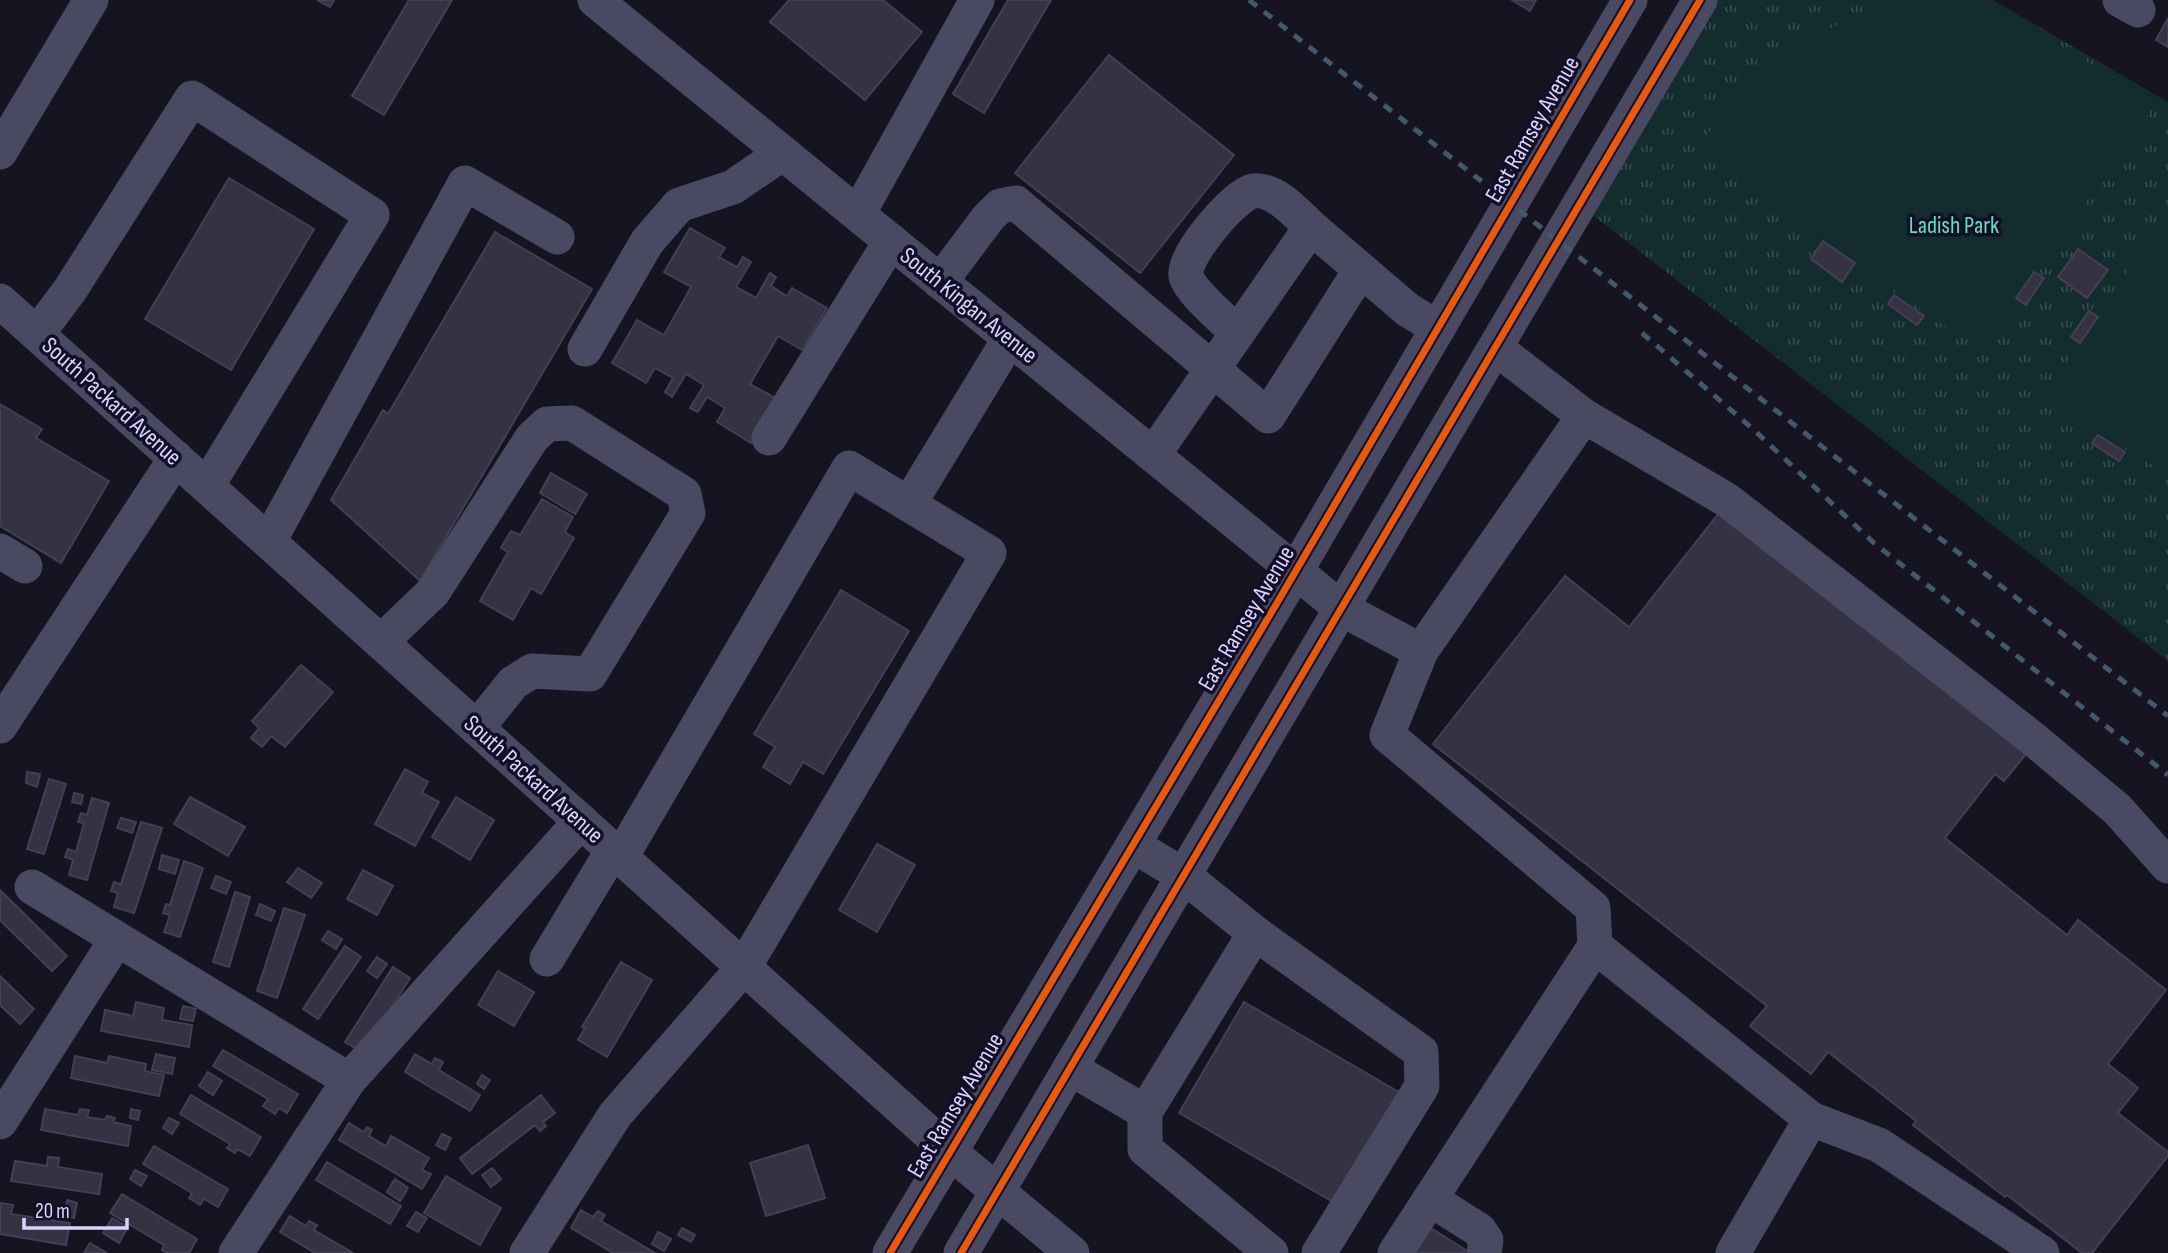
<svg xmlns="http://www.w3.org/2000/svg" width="2168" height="1253" font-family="'Sofia Sans Condensed',sans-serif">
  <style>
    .grass { fill: url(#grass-tufts) }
    .pitch { fill: #132c2d }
    .building { fill: #343243; stroke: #433f54; stroke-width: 2 }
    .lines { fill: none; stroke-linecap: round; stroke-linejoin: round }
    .minor { stroke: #4a4962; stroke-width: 35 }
    .rail { stroke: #43596b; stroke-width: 5; stroke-dasharray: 10 9; stroke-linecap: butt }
    .cycleway-casing { stroke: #130f26; stroke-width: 11 }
    .cycleway { stroke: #e8590c; stroke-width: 7 }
    .labels { text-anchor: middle; stroke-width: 7; stroke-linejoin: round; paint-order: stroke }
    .street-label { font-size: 24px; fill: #d9d4ff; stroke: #130f26 }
    .park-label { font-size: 24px; fill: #5fe0c0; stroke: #130f26 }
  </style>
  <defs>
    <pattern id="grass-tufts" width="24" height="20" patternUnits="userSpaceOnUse" patternTransform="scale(1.75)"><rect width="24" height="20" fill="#132c2d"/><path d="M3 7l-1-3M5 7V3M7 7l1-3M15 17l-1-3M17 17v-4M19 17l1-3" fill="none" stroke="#354a4c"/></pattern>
  </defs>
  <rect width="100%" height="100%" fill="#161421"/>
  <!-- grass -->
  <polygon class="grass" points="1717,0 1993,0 2168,102 2168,661 1590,213"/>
  <!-- pitch -->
  <g class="pitch">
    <polygon points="1906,0 1984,0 2156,103 1997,329 1960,337 1698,149 1728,105 1798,40"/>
    <polygon points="2168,210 2168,475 2058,404 2053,383"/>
  </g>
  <!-- building -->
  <g class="building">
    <polygon points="317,0 334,0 330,7"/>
    <polygon points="409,0 452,0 384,115 352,96"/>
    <polygon points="789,0 883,0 922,32 865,100 770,22"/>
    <polygon points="1008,0 1051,0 984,113 953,94"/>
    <polygon points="1512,0 1536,0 1530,11"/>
    <polygon points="2168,18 2168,47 2156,40"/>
    <polygon points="1109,55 1234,155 1140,273 1015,173"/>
    <polygon points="229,178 314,229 231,370 145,319"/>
    <polygon points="690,228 725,248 719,257 737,267 743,257 751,262 736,287 756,298 770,273 776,277 771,286 787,296 792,288 827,308 802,350 778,336 750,384 777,399 751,443 717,422 725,408 707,397 698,412 690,408 704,385 686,374 672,397 665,392 673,378 655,368 646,383 612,363 637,320 664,335 691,287 664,272"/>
    <polygon points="495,232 592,289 420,581 331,500 383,410 388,414"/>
    <polygon points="1823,241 1855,263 1842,282 1811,259"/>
    <polygon points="2078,249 2108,270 2087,298 2058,277"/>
    <polygon points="2034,272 2044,278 2026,305 2016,298"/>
    <polygon points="1894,295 1924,316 1917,325 1888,304"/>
    <polygon points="2089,311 2098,317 2080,343 2071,337"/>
    <polygon points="0,404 42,429 36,438 109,481 61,563 0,526"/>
    <polygon points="2098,435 2125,452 2119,461 2092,443"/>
    <polygon points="551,473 587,494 575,514 540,493"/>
    <polygon points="542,499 573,517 565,532 574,538 541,594 531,588 513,620 480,601 508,552 501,548 511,531 520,535"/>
    <polygon points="1719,513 2026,754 2004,781 1995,774 1945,838 2067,935 2078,920 2166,990 2108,1064 2138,1088 2118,1113 2168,1152 2168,1156 2092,1253 2082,1253 2007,1195 2005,1197 1913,1125 1916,1121 1828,1052 1811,1074 1750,1026 1767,1006 1433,744 1565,576 1629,627"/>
    <polygon points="841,590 909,631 823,774 803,762 790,784 763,767 775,747 754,734"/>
    <polygon points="301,665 333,692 285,747 271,736 262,747 251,738 259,728 252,721"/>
    <polygon points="405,769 428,782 422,793 439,802 415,846 375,824"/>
    <polygon points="27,772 40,774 37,787 26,783"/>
    <polygon points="49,779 66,784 44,854 27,849"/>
    <polygon points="74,793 83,795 81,804 72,802"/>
    <polygon points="190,797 245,827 228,856 174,824"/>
    <polygon points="456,797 494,820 470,860 432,837"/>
    <polygon points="92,798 109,803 87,880 69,875 73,860 65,857 68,849 76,852 84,823 78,822 81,813 87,815"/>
    <polygon points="121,818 136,822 132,833 117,828"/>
    <polygon points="141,822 162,828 134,913 114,907 118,893 111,891 114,882 121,884"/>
    <polygon points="877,844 915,865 877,932 839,910"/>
    <polygon points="162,855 179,860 175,874 159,869"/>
    <polygon points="184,861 203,868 180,937 164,932 170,915 163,913 166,904 170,905"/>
    <polygon points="298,868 322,883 311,898 287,882"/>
    <polygon points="363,870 393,886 377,915 347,899"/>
    <polygon points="216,876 231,882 226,894 211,888"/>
    <polygon points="0,890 67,956 52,971 0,920"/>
    <polygon points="235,892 250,897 229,967 213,962"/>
    <polygon points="260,904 275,911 271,921 256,915"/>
    <polygon points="284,908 305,915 277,998 257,991"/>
    <polygon points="328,931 342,939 336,949 322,940"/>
    <polygon points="345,946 361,957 318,1019 303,1009"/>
    <polygon points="377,957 387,964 377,978 367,971"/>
    <polygon points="621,962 652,980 607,1057 578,1040 585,1028 582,1027"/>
    <polygon points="393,967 410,978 363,1053 345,1042"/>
    <polygon points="498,971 534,992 514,1026 478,1005"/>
    <polygon points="0,976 34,1009 20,1024 0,1005"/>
    <polygon points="136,1002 164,1008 162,1020 192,1025 189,1047 101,1031 105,1010 133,1016"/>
    <polygon points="1244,1002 1404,1095 1340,1206 1179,1113"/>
    <polygon points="183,1006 196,1009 193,1021 180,1019"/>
    <polygon points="223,1050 298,1094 287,1113 279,1108 275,1114 263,1106 268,1099 213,1066"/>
    <polygon points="156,1054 175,1058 172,1074 152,1070"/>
    <polygon points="415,1054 432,1064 435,1058 443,1062 439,1070 480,1095 470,1111 405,1072"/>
    <polygon points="75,1056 107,1063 109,1056 146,1064 145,1071 164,1075 159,1096 71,1078"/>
    <polygon points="208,1072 222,1081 213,1095 199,1086"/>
    <polygon points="482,1075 490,1080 484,1089 477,1084"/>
    <polygon points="191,1095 261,1137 250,1156 237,1149 235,1153 227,1148 230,1144 180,1114"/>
    <polygon points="541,1095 555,1113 543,1122 546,1126 540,1131 535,1125 472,1174 460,1158"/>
    <polygon points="45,1109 78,1115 80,1109 89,1110 87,1117 105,1120 107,1116 115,1118 113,1122 131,1126 128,1146 41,1130"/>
    <polygon points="131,1109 140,1111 138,1120 130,1118"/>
    <polygon points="169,1118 179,1123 172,1134 163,1128"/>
    <polygon points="349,1123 364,1132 367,1127 372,1130 369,1136 386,1146 391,1136 429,1158 422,1170 431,1174 422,1189 339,1140"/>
    <polygon points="442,1134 451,1138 445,1150 436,1145"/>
    <polygon points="808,1145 825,1198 766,1216 750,1163"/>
    <polygon points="154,1146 228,1189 218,1207 204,1199 200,1205 189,1198 192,1193 143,1164"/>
    <polygon points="48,1157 59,1158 58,1167 102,1174 99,1194 11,1181 15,1161 47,1166"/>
    <polygon points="327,1162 401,1206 390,1224 316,1180"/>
    <polygon points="492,1168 501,1179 491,1187 482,1175"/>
    <polygon points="135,1170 147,1176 141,1186 130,1179"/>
    <polygon points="446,1176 501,1208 480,1245 424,1213"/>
    <polygon points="395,1179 408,1188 400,1201 387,1192"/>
    <polygon points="122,1194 197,1239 189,1253 167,1253 162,1250 164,1245 110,1213"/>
    <polygon points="67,1200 77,1203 74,1218 64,1216"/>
    <polygon points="0,1203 13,1205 11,1214 70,1223 66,1245 0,1234"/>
    <polygon points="581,1210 593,1217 598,1211 605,1215 601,1221 655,1253 613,1253 571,1228"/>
    <polygon points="416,1212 427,1218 418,1232 407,1226"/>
    <polygon points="290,1216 306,1226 309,1221 317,1225 314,1230 353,1253 315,1253 280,1232"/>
    <polygon points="112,1218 128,1227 119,1243 103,1233"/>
    <polygon points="1426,1225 1469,1252 1469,1253 1409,1253"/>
    <polygon points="682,1228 695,1235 691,1242 678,1235"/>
    <polygon points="658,1232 671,1239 664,1251 652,1244"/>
    <polygon points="90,1243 107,1253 84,1253"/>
  </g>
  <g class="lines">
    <!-- minor -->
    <g class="minor">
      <polyline points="595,0 1342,609 1421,651 1387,735 1593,908 1595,946 1811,1119 1879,1145 2042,1253"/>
      <polyline points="2120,0 2138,10"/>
      <polyline points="0,152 91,0"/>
      <polyline points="858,214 977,0"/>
      <polyline points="940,282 988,218 1000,206 1016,203 1268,416 1360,271"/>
      <polyline points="0,301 950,1152 1072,1253"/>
      <path d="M1236 332C1224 319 1191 293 1186 276 1181 258 1235 194 1253 191 1275 188 1297 214 1311 227"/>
      <polyline points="37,334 70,290 192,98 372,215 207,486"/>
      <polyline points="585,349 647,242 679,205 733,187 783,153"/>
      <polyline points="1497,349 1584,416 1727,500 2032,738 2117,809 2168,866"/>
      <polyline points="769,438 891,241"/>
      <polyline points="1153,455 1311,227 1408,310 1438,328"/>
      <polyline points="909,504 1010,338"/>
      <polyline points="269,541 465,183 557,237"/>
      <polyline points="0,551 25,566"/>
      <polyline points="381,642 433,592 532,438 547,424 572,423 684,494 688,513 590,674 532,671 513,683 477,728"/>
      <polyline points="1421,651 1584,416"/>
      <polyline points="0,726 176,458"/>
      <polyline points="1133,845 1184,876 1255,933 1145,1112 1145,1149 1271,1253"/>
      <polyline points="32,887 349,1080 581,821"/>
      <polyline points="1255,933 1421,1052 1422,1086 1319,1253"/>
      <polyline points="547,959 613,850"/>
      <polyline points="1070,1068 1145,1112"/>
      <polyline points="0,1122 117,939"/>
      <polyline points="1430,1199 1479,1230 1486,1240 1484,1253"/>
      <polyline points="236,1253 349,1080"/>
      <polyline points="527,1253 615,1115 744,967 989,553 849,468 621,857"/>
      <polyline points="890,1253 1277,603 1630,0"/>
      <polyline points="961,1253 1700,0"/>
      <polyline points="1395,1253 1595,946"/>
      <polyline points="1733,1253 1811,1119"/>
    </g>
    <!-- rail -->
    <g class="rail">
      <polyline points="1249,0 2168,716"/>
      <polyline points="1642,333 1753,429 1874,543 2168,775"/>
    </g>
    <!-- cycleway casing -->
    <g class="cycleway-casing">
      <g id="cycleway">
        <polyline points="890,1253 1277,603 1630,0"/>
        <polyline points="961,1253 1700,0"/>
      </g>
    </g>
    <!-- cycleway -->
    <use href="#cycleway" class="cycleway"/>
  </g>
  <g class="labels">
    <!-- street labels -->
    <g class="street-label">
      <text transform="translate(1532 129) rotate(-60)" y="8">East Ramsey Avenue</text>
      <text transform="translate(969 305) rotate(39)" y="8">South Kingan Avenue</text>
      <text transform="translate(112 401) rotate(42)" y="8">South Packard Avenue</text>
      <text transform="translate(1246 618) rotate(-59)" y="8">East Ramsey Avenue</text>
      <text transform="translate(534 779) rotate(42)" y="8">South Packard Avenue</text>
      <text transform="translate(955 1105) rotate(-59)" y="8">East Ramsey Avenue</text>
    </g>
    <!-- park labels -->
    <g class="park-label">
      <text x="1954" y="233">Ladish Park</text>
    </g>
  </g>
  <!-- scale -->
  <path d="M24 1218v10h103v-10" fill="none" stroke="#d9d4ff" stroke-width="3.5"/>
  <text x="35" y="1218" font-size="21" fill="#d9d4ff" stroke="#130f26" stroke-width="5" paint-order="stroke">20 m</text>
</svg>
